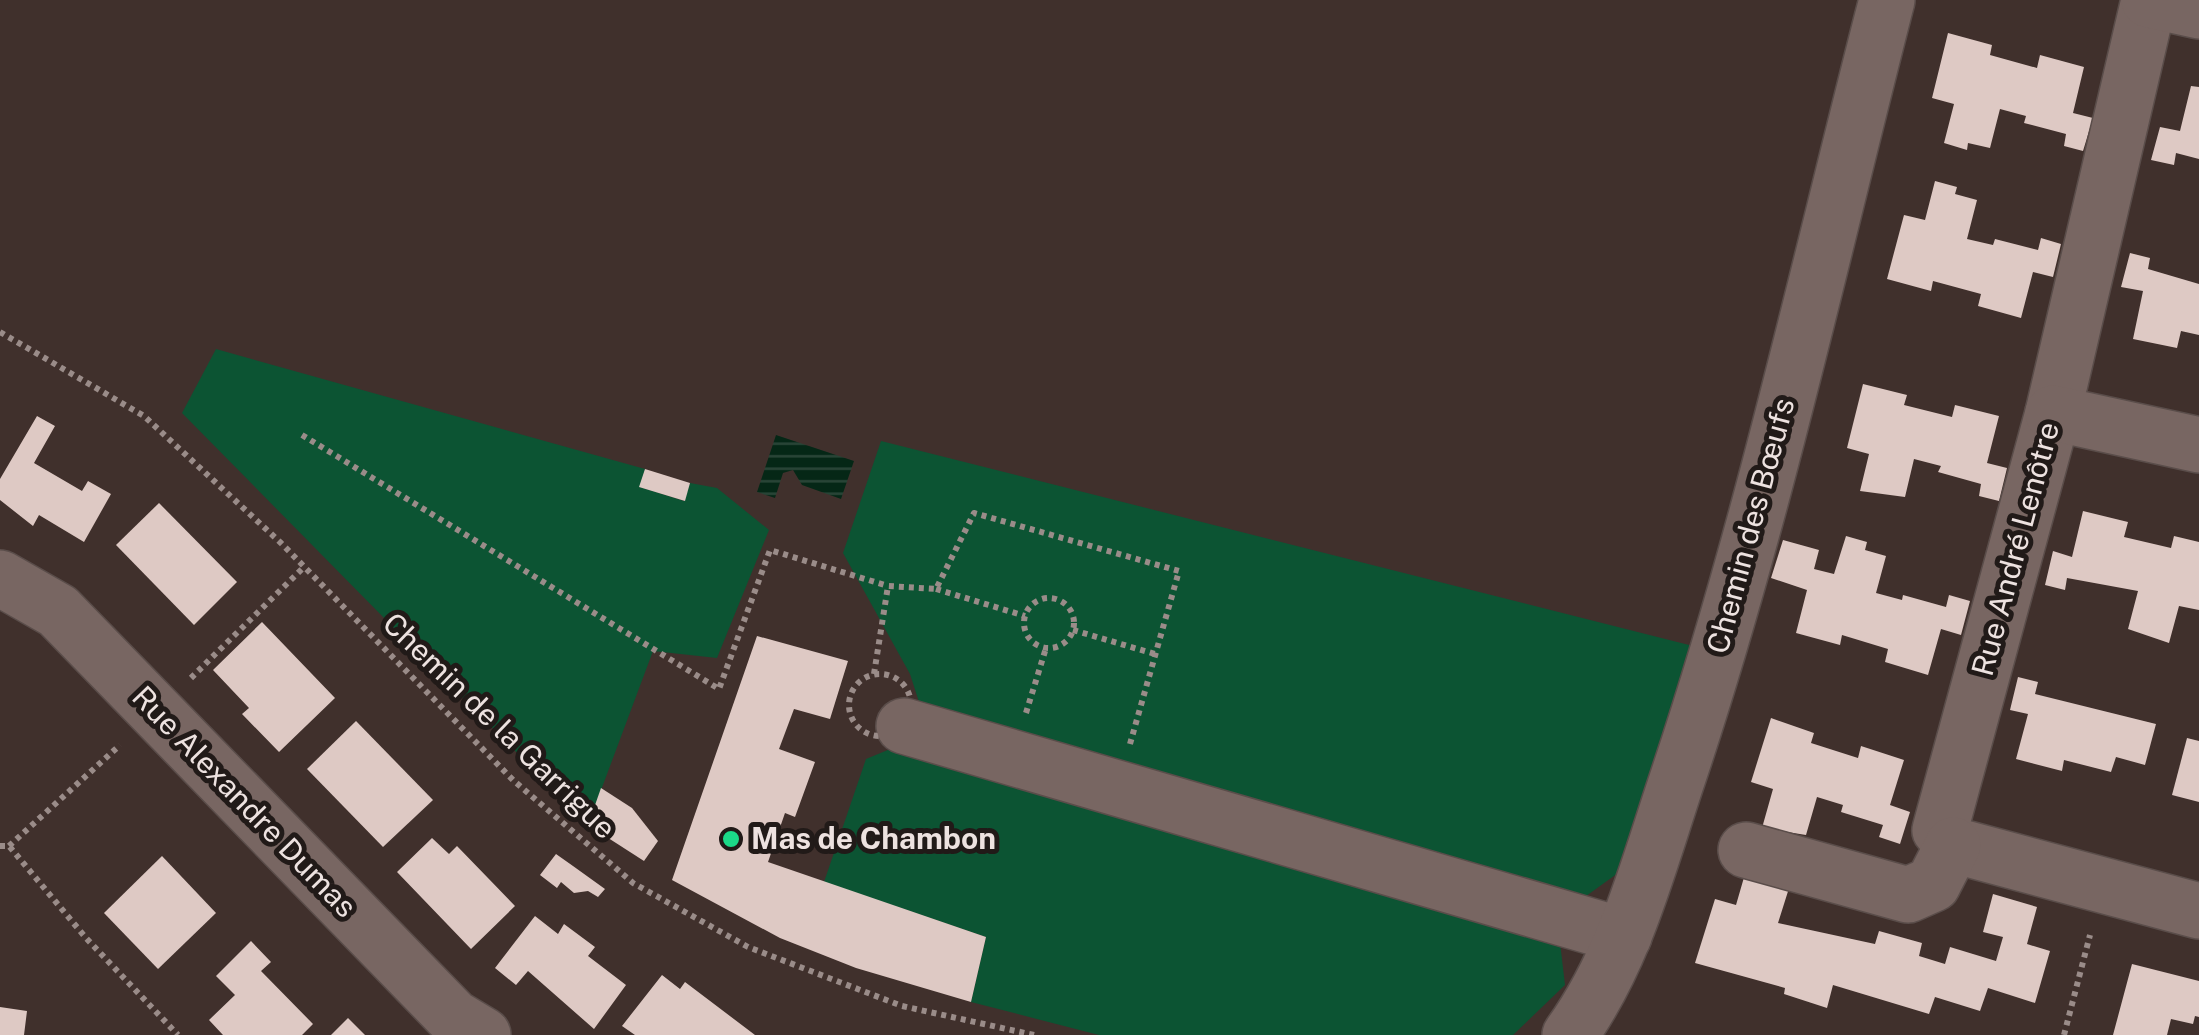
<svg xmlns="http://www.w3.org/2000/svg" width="2199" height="1035" font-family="'Public Sans',sans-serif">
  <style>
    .green { fill: #0c5433 }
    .water { fill: url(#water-rules) }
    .building { fill: #dec9c4 }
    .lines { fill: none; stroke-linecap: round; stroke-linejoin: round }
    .minor-casing { stroke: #5a4d4a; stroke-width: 58 }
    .path { stroke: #9a8c89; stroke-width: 6; stroke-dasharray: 5 5; stroke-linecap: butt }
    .minor { stroke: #786662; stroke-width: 55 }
    .poi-dot { fill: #1bd988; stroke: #211a18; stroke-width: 4 }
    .labels { text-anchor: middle; stroke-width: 10; stroke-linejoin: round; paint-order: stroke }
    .street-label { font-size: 30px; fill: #ede2e0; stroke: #211a18 }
    .poi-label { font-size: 30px; font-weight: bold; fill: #ede2e0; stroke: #211a18; text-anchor: start }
  </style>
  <defs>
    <pattern id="water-rules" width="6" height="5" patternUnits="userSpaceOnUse" patternTransform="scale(2.5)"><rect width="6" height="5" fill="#052716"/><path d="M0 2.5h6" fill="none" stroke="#2a4638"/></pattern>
  </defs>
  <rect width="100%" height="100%" fill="#40302c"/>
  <!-- green -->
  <g class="green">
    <polygon points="216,349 645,469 640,487 684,501 690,483 717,488 769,530 717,658 653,651 588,825 182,413"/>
    <polygon points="881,441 1693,646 1625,868 1557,917 1565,985 1513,1035 1099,1035 971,1002 986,937 824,882 866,759 929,733 910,674 843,553"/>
  </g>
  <!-- water -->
  <polygon class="water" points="776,435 854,461 841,499 802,485 793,470 783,473 775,498 757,492"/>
  <!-- building -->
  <g class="building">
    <polygon points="1948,33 1992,45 1990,55 2037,68 2040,55 2084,67 2073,113 2093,118 2083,151 2064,146 2066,134 2024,123 2026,116 2000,109 1990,148 1968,143 1967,150 1944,143 1954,104 1932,98"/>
    <polygon points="2191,86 2199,87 2199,159 2176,153 2174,165 2151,160 2160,127 2180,131"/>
    <polygon points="1935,181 1957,187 1955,194 1977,200 1967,239 1993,245 1995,239 2038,250 2041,238 2061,244 2053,277 2033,272 2021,318 1978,306 1981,294 1933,281 1931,291 1887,279 1904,215 1925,220"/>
    <polygon points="2130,253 2150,258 2148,269 2199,284 2199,335 2181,331 2177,348 2133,339 2143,291 2121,287"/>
    <polygon points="1863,384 1907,395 1904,405 1952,417 1955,405 1999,416 1987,463 2007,468 1999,501 1979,496 1981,484 1938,472 1941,466 1914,459 1905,497 1860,491 1869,454 1847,448"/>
    <polygon points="37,416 55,426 34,463 82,491 88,481 111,494 84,542 39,515 33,526 0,500 0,479"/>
    <polygon points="645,469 690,483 685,501 639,487"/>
    <polygon points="159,503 237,582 194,625 116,545"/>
    <polygon points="2083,511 2128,522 2124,537 2171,548 2174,536 2199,542 2199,610 2179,606 2169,643 2128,629 2138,591 2067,578 2065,590 2045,585 2053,551 2072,557"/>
    <polygon points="1846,536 1867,542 1865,550 1886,556 1876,593 1902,600 1903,595 1946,607 1949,595 1970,601 1961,635 1941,629 1928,675 1885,662 1888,649 1842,635 1840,645 1796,633 1807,590 1771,578 1783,540 1819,550 1814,569 1834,574"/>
    <polygon points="262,622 335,698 279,752 242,714 249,708 213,670"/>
    <polygon points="757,636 848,661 830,719 794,709 779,749 815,762 795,817 785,813 768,862 986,937 971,1002 856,968 780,938 672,880"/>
    <polygon points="2018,677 2038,682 2035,694 2156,724 2145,765 2116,757 2111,772 2064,760 2062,771 2016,759 2028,714 2010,710"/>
    <polygon points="1771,718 1814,733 1811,743 1858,758 1861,746 1904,760 1890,805 1910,812 1900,844 1879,837 1883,825 1841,812 1843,805 1817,797 1806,835 1762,828 1773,789 1751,782"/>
    <polygon points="356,721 433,800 383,847 307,769"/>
    <polygon points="2187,738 2199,741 2199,802 2172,795"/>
    <polygon points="601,788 632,808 658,841 644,861 588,825"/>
    <polygon points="432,838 449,854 457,846 515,906 471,949 397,872"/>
    <polygon points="556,854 573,866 605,889 598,897 588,891 574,893 561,882 557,888 540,875"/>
    <polygon points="162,856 216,913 158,969 104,913"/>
    <polygon points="1747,867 1790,885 1778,923 1875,944 1879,931 1922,943 1919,956 1945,964 1950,947 1996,961 2003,937 1983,932 1993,894 2037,907 2027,944 2050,951 2035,1003 1988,988 1980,1011 1935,997 1929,1014 1833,985 1827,1008 1784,994 1785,988 1695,963 1715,899 1736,905"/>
    <polygon points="535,916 558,934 564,924 595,947 588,956 626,985 594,1029 528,971 516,985 495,968"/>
    <polygon points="251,941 271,962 261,971 313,1024 302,1035 223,1035 209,1020 235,995 216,976"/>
    <polygon points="2132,964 2199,981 2199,1017 2195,1016 2193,1024 2171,1019 2167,1035 2113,1035"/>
    <polygon points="662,975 680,989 685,982 755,1035 635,1035 622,1026"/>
    <polygon points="0,1007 27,1011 24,1035 0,1035"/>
    <polygon points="348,1018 365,1035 331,1035"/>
  </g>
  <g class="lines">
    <!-- minor casing -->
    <g class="minor-casing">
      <g id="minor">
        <polyline points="2149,0 2053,413 1940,830 1953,845 2199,911"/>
        <polyline points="2149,0 2199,11"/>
        <polyline points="2053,413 2199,445"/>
        <polyline points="0,578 58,611 453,1017 483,1035"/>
        <polyline points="904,726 1624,936"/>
        <polyline points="1746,850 1908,895 1933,884 1953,845"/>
        <path d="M1570 1035C1625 959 1648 866 1678 777 1763 523 1820 259 1887 0"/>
      </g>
    </g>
    <!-- path -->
    <g class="path">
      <polyline points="0,332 144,416 281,543 513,780 633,883 748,947 902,1006 1034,1035"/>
      <polyline points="302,435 719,689 770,550 888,586"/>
      <polyline points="936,589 1025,616"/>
      <circle cx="1049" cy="623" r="25"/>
      <polyline points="1073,630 1155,654"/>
      <circle cx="880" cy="705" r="31"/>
      <polyline points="874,674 888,586 936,589 974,513 1179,571 1130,744"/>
      <polyline points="191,678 304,567"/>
      <polyline points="1026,713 1046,648"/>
      <polyline points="0,846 9,846 86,938 178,1035"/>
      <polyline points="9,846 120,745"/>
      <polyline points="2064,1035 2090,935"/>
    </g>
    <!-- minor -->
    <use href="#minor" class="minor"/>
  </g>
  <!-- markers -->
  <circle class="poi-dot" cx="731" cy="839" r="10"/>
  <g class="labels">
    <!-- street labels -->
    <g class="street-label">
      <text transform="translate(1751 526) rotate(-75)" y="10">Chemin des Bœufs</text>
      <text transform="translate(2016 549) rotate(-75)" y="10">Rue André Lenôtre</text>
      <text transform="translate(499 726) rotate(44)" y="10">Chemin de la Garrigue</text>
      <text transform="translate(244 802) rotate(46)" y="10">Rue Alexandre Dumas</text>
    </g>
    <!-- poi labels -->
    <g class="poi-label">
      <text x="751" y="849">Mas de Chambon</text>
    </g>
  </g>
</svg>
